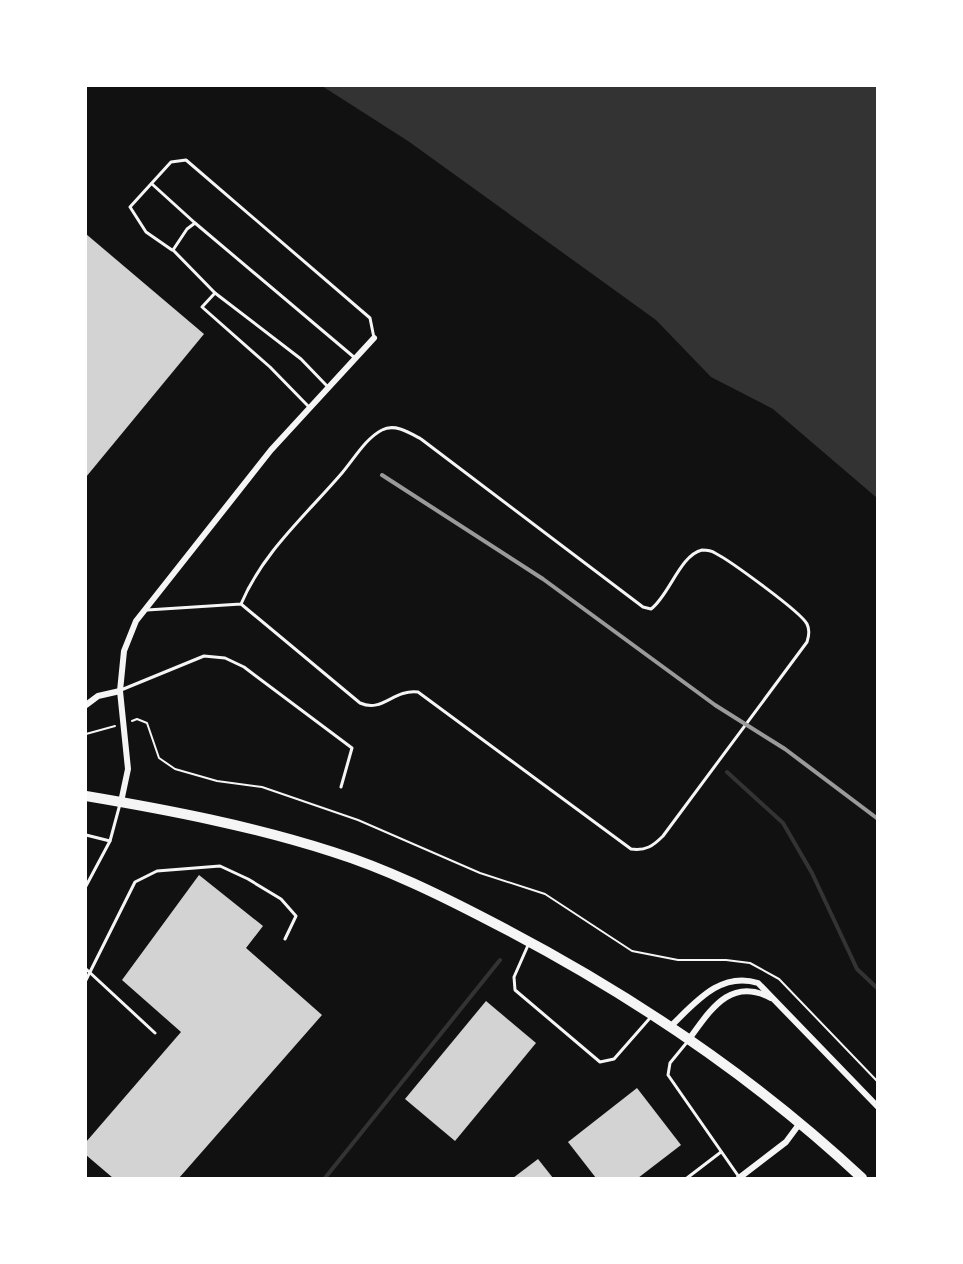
<svg xmlns="http://www.w3.org/2000/svg" width="963" height="1264" font-family="'DejaVu Sans',sans-serif">
  <style>
    .water { fill: #333 }
    .lines { fill: none; stroke-linecap: round; stroke-linejoin: round }
    .stream { stroke: #333; stroke-width: 4 }
    .building { fill: #d3d3d3 }
    .path { stroke: #f5f5f5; stroke-width: 2 }
    .service { stroke: #f5f5f5; stroke-width: 3 }
    .minor { stroke: #f5f5f5; stroke-width: 6 }
    .primary { stroke: #f5f5f5; stroke-width: 10 }
    .rail { stroke: #9a9a9a; stroke-width: 4 }
  </style>
  <rect width="100%" height="100%" fill="#111"/>
  <!-- water -->
  <polygon class="water" points="322,86 877,86 877,498 773,409 711,377 656,320 408,141"/>
  <g class="lines">
    <!-- stream -->
    <g class="stream">
      <polyline points="727,772 783,823 812,873 857,969 878,989"/>
      <polyline points="325,1178 500,960"/>
    </g>
  </g>
  <!-- building -->
  <g class="building">
    <polygon points="86,234 204,334 86,477"/>
    <polygon points="199,875 263,926 246,948 322,1015 179,1178 113,1178 86,1155 86,1142 181,1032 122,980"/>
    <polygon points="486,1001 536,1043 455,1141 405,1099"/>
    <polygon points="637,1088 681,1145 638,1178 596,1178 568,1142"/>
    <polygon points="538,1159 553,1178 513,1178"/>
  </g>
  <g class="lines">
    <!-- path -->
    <g class="path">
      <polyline points="132,721 137,719 147,723 159,758 175,769 217,781 262,787 358,820 480,873 545,894 632,951 678,960 726,960 750,963 779,979 878,1082"/>
      <polyline points="86,734 115,726"/>
    </g>
    <!-- service -->
    <g class="service">
      <polyline points="152,184 195,223"/>
      <polyline points="172,250 146,232 130,207 171,162 186,160 370,318 374,338"/>
      <polyline points="215,293 301,359 327,386"/>
      <polyline points="309,407 270,367 202,307 215,293 173,250 187,229 195,223 355,358"/>
      <path d="M147 610 241 604 360 703C383 713 393 689 418 692L631 849C646 851 653 846 663 836L807 642C809 636 810 630 807 624 801 612 729 560 715 553 712 551 706 550 702 550 680 555 669 596 651 609L643 607 421 439C410 433 395 423 382 430 366 438 354 459 342 473 306 515 263 552 241 604"/>
      <polyline points="121,690 204,656 225,658 244,667 352,748 341,787"/>
      <polyline points="86,835 110,841"/>
      <polyline points="86,886 110,841 120,804"/>
      <polyline points="529,943 514,977 515,990 600,1062 614,1059 650,1018"/>
      <polyline points="86,969 155,1033"/>
      <polyline points="86,980 135,882 157,871 220,866 248,879 281,899 296,916 285,939"/>
      <polyline points="688,1041 670,1063 668,1075 739,1177"/>
      <polyline points="687,1178 721,1152"/>
    </g>
    <!-- minor -->
    <g class="minor">
      <polyline points="86,705 98,696 120,691"/>
      <polyline points="121,802 128,769 120,691 124,651 136,621 271,450 374,338"/>
      <path d="M670 1027C695 1003 720 971 758 983L878 1107"/>
      <path d="M689 1039C710 1011 730 976 771 998"/>
      <polyline points="739,1178 786,1142 800,1123"/>
    </g>
    <!-- primary -->
    <path class="primary" d="M86 796C169 810 252 826 333 852 387 869 440 895 490 921 624 990 752 1075 862 1178"/>
    <!-- rail -->
    <polyline class="rail" points="382,475 543,579 715,705 785,749 878,819"/>
  </g>
  <!-- border -->
  <rect width="963" height="1264" fill="none" stroke="#ffffff" stroke-width="174"/>
</svg>
